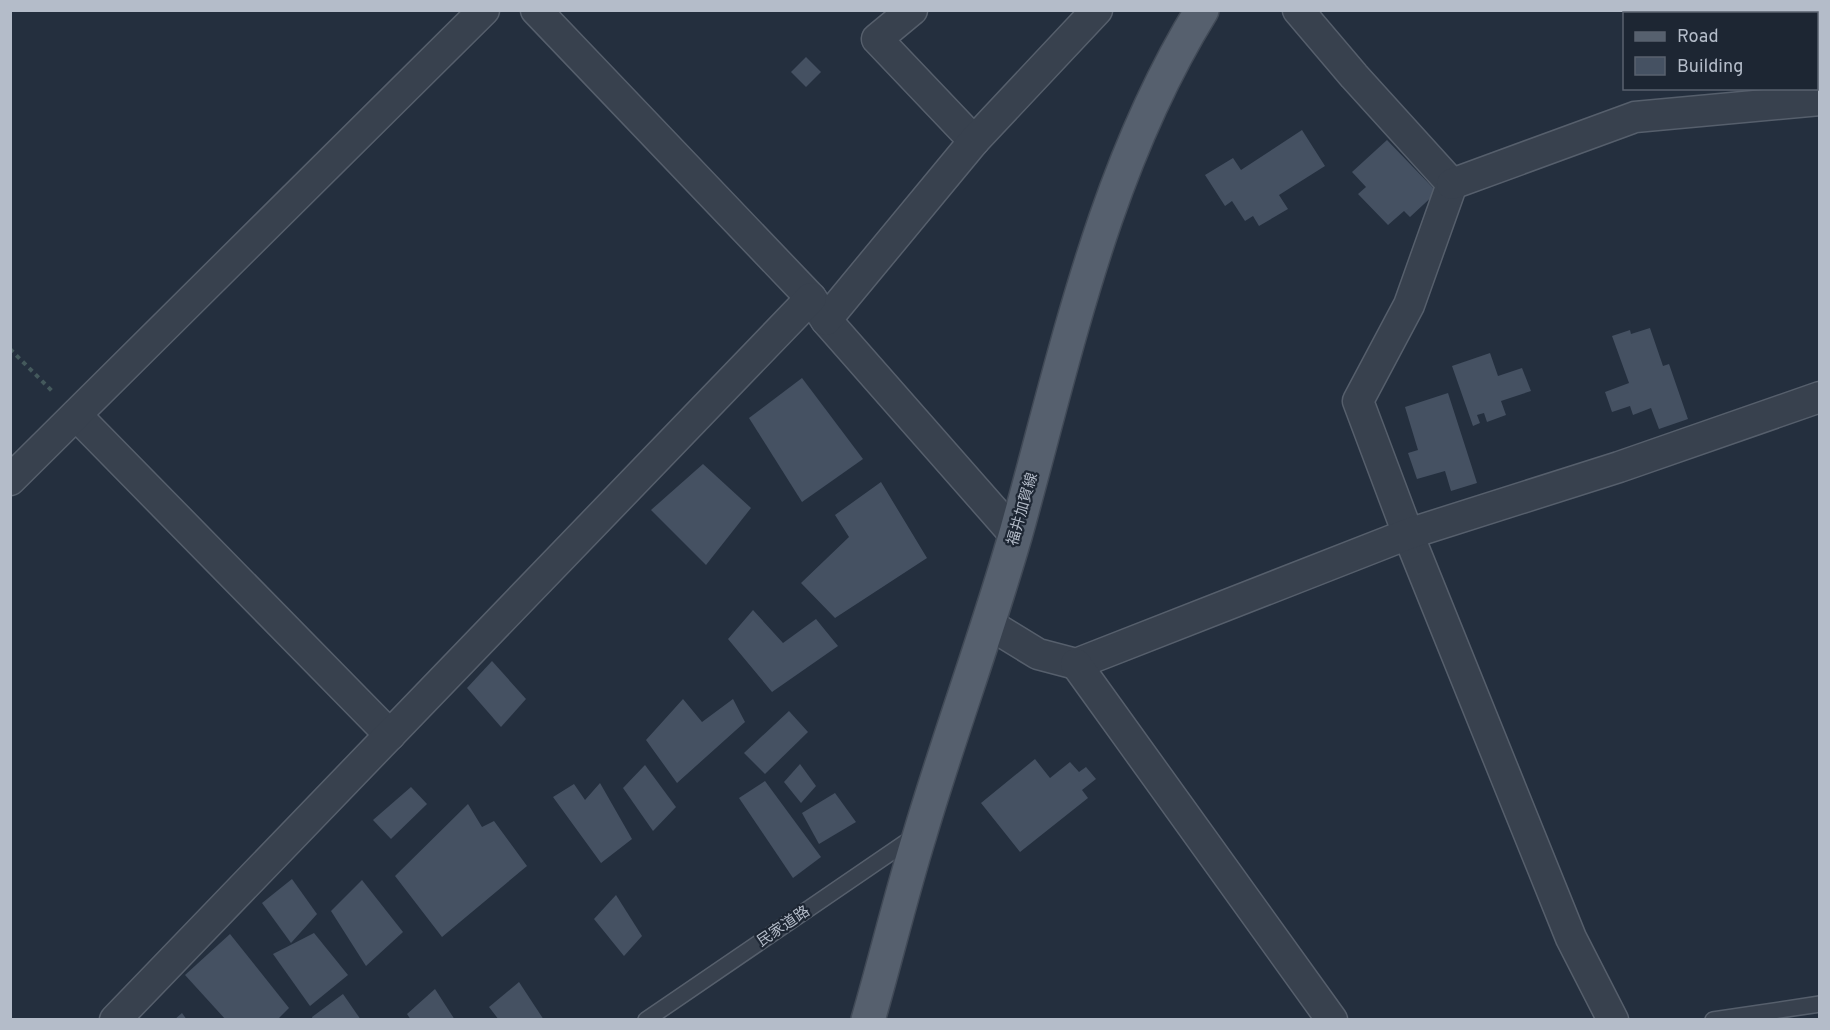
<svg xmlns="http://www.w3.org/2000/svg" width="1830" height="1030" font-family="Overpass,'Noto Sans JP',sans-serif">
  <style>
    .building { fill: #455162 }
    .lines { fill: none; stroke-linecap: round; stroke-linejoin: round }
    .service-casing { stroke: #565f6c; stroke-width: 18 }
    .minor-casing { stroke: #565f6c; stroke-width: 33 }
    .primary-casing { stroke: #414a57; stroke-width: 36 }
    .path { stroke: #44595c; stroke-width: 4; stroke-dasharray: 4.5 4.5; stroke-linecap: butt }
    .service { stroke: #38414e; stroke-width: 15 }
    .minor { stroke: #38414e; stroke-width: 30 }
    .primary { stroke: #56606e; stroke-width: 33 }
    .labels { text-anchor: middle; stroke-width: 4.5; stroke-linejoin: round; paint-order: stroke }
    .street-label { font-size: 15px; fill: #b4bcc9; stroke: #1d2633 }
  </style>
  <rect width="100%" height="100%" fill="#242f3e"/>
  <!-- building -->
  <g class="building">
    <polygon points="806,57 821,72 806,87 791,72"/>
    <polygon points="1302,130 1325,166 1279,195 1288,209 1259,226 1253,216 1245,221 1232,201 1225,206 1205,175 1233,158 1241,170"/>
    <polygon points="1387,140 1437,192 1410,217 1404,211 1388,225 1358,194 1366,187 1352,172"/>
    <polygon points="1650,328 1663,366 1669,364 1688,419 1659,429 1651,408 1633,415 1630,406 1612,412 1605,392 1629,383 1612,336 1630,330 1631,334"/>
    <polygon points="1490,353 1498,376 1522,368 1531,391 1501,401 1506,415 1487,422 1484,413 1477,415 1480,423 1473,426 1452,366"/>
    <polygon points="802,378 863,459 802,502 749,418"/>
    <polygon points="1448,393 1477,483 1451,491 1445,471 1417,479 1408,453 1418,450 1405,407"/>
    <polygon points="703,464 751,508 706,565 651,510"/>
    <polygon points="881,482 927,558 835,618 801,583 849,537 835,515"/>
    <polygon points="753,610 783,643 816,619 838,646 772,692 728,639"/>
    <polygon points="492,661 526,699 501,727 467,688"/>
    <polygon points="683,699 702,722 733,699 745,722 677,783 646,740"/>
    <polygon points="789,711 808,732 765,774 744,753"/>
    <polygon points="1035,759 1050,778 1070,762 1079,772 1086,767 1096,779 1082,790 1088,798 1020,852 981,803"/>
    <polygon points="800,764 816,786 801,803 784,782"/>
    <polygon points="645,765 676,807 653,831 623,788"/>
    <polygon points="765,781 821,857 793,878 739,798"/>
    <polygon points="600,783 632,839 601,863 553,797 574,784 585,800"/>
    <polygon points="411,787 427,804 391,839 373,820"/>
    <polygon points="835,793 856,822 819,844 802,813"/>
    <polygon points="468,804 482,827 494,821 527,866 442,937 395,876"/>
    <polygon points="292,879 317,914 291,943 262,903"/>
    <polygon points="362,880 403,932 366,966 331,911"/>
    <polygon points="616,895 642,936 624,956 594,919"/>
    <polygon points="314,933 348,975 310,1006 273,954"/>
    <polygon points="230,934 289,1008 277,1020 226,1020 185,975"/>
    <polygon points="519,982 544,1020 499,1020 489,1007"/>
    <polygon points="435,989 455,1020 411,1020 407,1014"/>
    <polygon points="343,994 361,1020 313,1020 312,1017"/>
    <polygon points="182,1013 187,1020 174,1020"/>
  </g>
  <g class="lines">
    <!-- service casing -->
    <g class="service-casing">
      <g id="service">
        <polyline points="646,1020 915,836"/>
        <polyline points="1713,1020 1820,1004"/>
      </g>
    </g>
    <!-- minor casing -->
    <g class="minor-casing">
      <g id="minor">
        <polyline points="536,10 811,298 826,320 1015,535"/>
        <polyline points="912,10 877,39 974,141"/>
        <polyline points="1298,10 1354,76 1452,184 1409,305 1358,401 1408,534 1571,938 1613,1020"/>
        <polyline points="1452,184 1635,117 1820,100"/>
        <polyline points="826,320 974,141 1097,10"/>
        <polyline points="76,415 390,735"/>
        <polyline points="10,480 484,10"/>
        <polyline points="989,624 1038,654 1076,664 1408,534 1619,467 1820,397"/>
        <polyline points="1076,664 1332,1020"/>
        <polyline points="115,1020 811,298"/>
      </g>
    </g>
    <!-- primary casing -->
    <g class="primary-casing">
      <path id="primary" d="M868 1020C886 958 901 895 920 834 950 733 987 634 1016 533 1066 354 1103 170 1202 10"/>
    </g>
    <!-- path -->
    <polyline class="path" points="10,349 54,393"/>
    <!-- service -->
    <use href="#service" class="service"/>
    <!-- minor -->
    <use href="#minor" class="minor"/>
    <!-- primary -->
    <use href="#primary" class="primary"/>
  </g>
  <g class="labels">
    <!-- street labels -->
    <g class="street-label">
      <text transform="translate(1022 509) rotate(-74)" y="5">福井加賀線</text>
      <text transform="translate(783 926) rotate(-34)" y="5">民家道路</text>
    </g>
  </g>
  <!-- border -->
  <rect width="1830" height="1030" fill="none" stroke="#b4bcc9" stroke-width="24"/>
  <!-- legend -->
  <rect x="1623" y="12" width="195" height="78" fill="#1d2633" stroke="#59626f" stroke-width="1.5"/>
  <rect x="1635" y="32" width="30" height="9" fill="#56606e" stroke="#59626f" stroke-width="1.5"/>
  <text x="1677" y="42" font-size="18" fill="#b4bcc9">Road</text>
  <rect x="1635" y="57" width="30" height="18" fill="#455162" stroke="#59626f" stroke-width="1.5"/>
  <text x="1677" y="72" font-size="18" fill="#b4bcc9">Building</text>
</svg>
